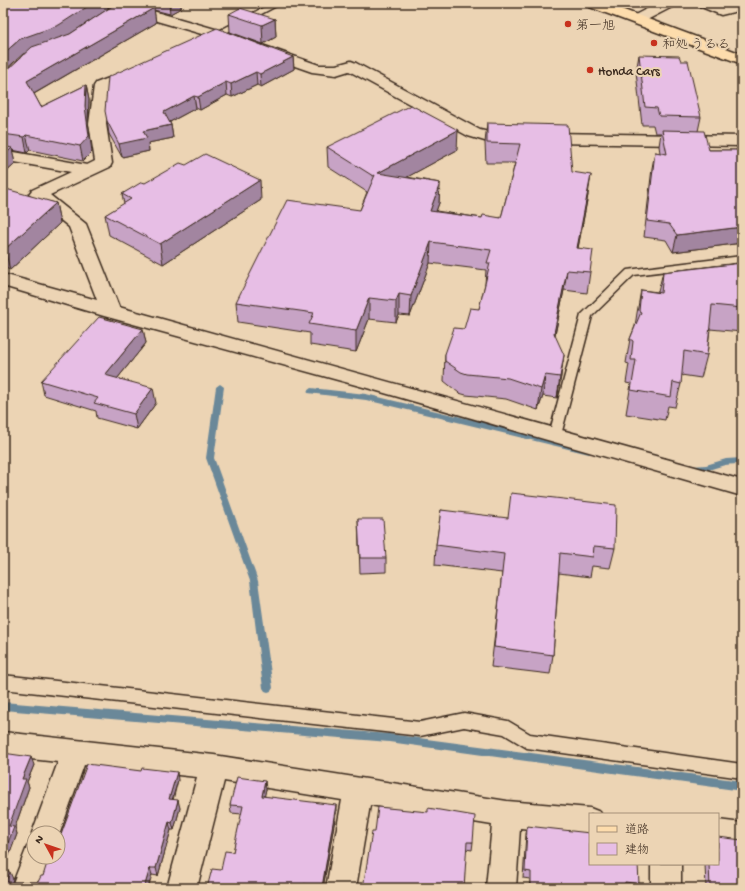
<svg xmlns="http://www.w3.org/2000/svg" width="745" height="891" font-family="'Gochi Hand','Klee One',sans-serif">
  <style>
    .lines { fill: none; stroke-linecap: round; stroke-linejoin: round }
    .stream { fill: #6b8899; fill-rule: evenodd }
    .lane-casing { stroke: #3b2a1e; stroke-width: 3 }
    .street-casing { stroke: #3b2a1e; stroke-width: 3 }
    .primary-casing { stroke: #3b2a1e; stroke-width: 3 }
    .lane { fill: #ecd4b4; fill-rule: evenodd }
    .street { fill: #ecd4b4; fill-rule: evenodd }
    .primary { fill: #fddcac; fill-rule: evenodd }
    .wall { fill: #c7a3c5; stroke: #3b2a1e }
    .shaded-wall { fill: #a285a0; stroke: #3b2a1e }
    .building { fill: #e7bee5; stroke: #3b2a1e }
    .poi-dot { fill: #c8321e; stroke: #ecd4b4; stroke-width: 1.5 }
    .labels { text-anchor: middle; stroke-width: 4; stroke-linejoin: round; paint-order: stroke }
    .far-poi-label { font-size: 13px; fill: #3b2a1e; stroke: #ecd4b4; text-anchor: start }
  </style>
  <rect width="100%" height="100%" fill="#ecd4b4"/>
  <filter id="ink" filterUnits="userSpaceOnUse"><feTurbulence type="fractalNoise" baseFrequency=".025" numOctaves="2"/><feDisplacementMap in="SourceGraphic" scale="8" xChannelSelector="R" yChannelSelector="G"/><feConvolveMatrix kernelMatrix="1 2 1 2 8 2 1 2 1" color-interpolation-filters="sRGB"/></filter>
  <g filter="url(#ink)">
    <g class="lines">
      <!-- stream -->
      <g class="stream">
        <polygon points="220,384 224,387 214,458 258,581 273,688 271,691 268,692 265,691 263,688 250,581 206,458 216,387"/>
        <polygon points="311,388 366,394 589,448 593,451 589,454 366,400 308,393 307,391"/>
        <path d="M742 458V464C737 464 731 464 725 465 716 467 695 477 688 469L692 466 706 465 726 459Z"/>
        <polygon points="3,702 389,734 742,781 742,791 389,742 3,710"/>
      </g>
      <!-- lane casing -->
      <g class="lane-casing">
        <g id="lane">
          <polygon points="272,3 282,3 220,36 214,36 213,34"/>
          <polygon points="742,256 742,262 634,275 592,316 561,435 560,438 550,438 549,435 581,315 627,270"/>
          <polygon points="3,675 420,722 464,713 508,721 530,734 742,764 742,778 527,748 504,734 464,727 420,736 3,689"/>
        </g>
      </g>
      <!-- street casing -->
      <g class="street-casing">
        <g id="street">
          <polygon points="103,3 125,3 222,31 319,65 336,65 351,61 356,63 480,130 489,132 742,136 742,146 488,142 468,136 349,71 336,75 312,72 212,37 105,6"/>
          <polygon points="658,3 676,3 674,6 643,22 633,22 631,19 633,16"/>
          <polygon points="697,3 715,3 723,6 742,3 742,10 721,15 699,6"/>
          <polygon points="135,68 140,70 143,73 140,76 109,89 106,124 112,163 110,167 50,195 86,224 119,307 742,480 742,496 367,388 104,316 3,286 3,274 97,300 69,227 29,194 32,190 71,172 3,160 3,150 87,165 95,161 89,124 94,86 96,83"/>
          <polygon points="3,732 214,755 507,801 590,808 600,812 601,814 590,814 590,834 520,828 516,888 486,888 492,825 370,805 356,888 326,888 342,800 224,781 197,888 167,888 197,777 84,765 58,838 58,833 34,833 34,838 32,833 58,762 3,756"/>
          <polygon points="718,820 742,823 742,849 718,846"/>
          <polygon points="34,844 34,857 52,857 41,888 11,888 27,847"/>
          <rect x="651" y="864" width="30" height="24"/>
        </g>
      </g>
      <!-- primary casing -->
      <g class="primary-casing">
        <polygon id="primary" points="585,3 605,3 742,54 742,64 587,6"/>
      </g>
      <!-- lane -->
      <use href="#lane" class="lane"/>
      <!-- street -->
      <use href="#street" class="street"/>
      <!-- primary -->
      <use href="#primary" class="primary"/>
    </g>
    <!-- wall -->
    <g class="wall">
      <polygon points="3,3 108,9 117,3 181,3 181,8 170,14 154,10 156,23 34,94 41,107 86,85 89,100 88,121 92,152 83,161 30,150 27,153 12,150 15,164 3,175 3,72 6,71 26,53 23,54"/>
      <polygon points="229,14 275,19 276,37 263,44 230,32"/>
      <polygon points="639,55 701,117 698,131 709,150 742,150 742,243 673,252 666,240 644,237 652,168 655,152 660,153 659,146 661,133 655,133 653,125 642,125 636,72"/>
      <polygon points="293,57 294,69 261,87 257,85 232,97 227,95 200,110 196,108 170,122 171,125 173,138 148,143 149,151 122,157 109,134 107,121"/>
      <polygon points="487,123 572,172 588,195 578,248 590,272 587,293 564,290 555,335 561,376 557,398 543,396 538,410 506,399 466,395 459,393 444,381 445,354 479,309 485,284 486,270 430,263 410,316 399,315 396,322 369,319 356,352 310,345 310,333 238,322 236,302 360,210 367,192 328,167 327,147 457,150 407,177 440,183 439,203 436,211 482,218 501,218 515,163 486,163 485,143"/>
      <polygon points="145,183 261,200 163,264 109,235 105,215 124,204 122,194"/>
      <polygon points="3,192 56,203 60,223 10,270 3,267"/>
      <polygon points="742,263 742,332 710,329 707,355 701,378 681,375 681,384 675,407 668,406 665,420 626,414 631,384 626,383 629,364 626,363 630,339 635,326 637,313 641,290 658,292 663,272"/>
      <polygon points="143,329 146,343 117,379 156,403 137,429 97,418 96,411 44,395 41,381"/>
      <polygon points="441,510 615,548 610,568 592,566 590,577 559,573 553,655 550,674 491,667 502,573 435,565 436,545"/>
      <polygon points="358,519 386,558 386,572 360,573"/>
      <polygon points="3,753 34,765 27,782 29,787 15,827 17,834 3,871 13,879 12,882 38,882 43,876 52,860 178,780 173,800 180,808 174,830 171,830 158,876 152,875 3,888"/>
      <polygon points="266,789 264,796 336,813 323,888 207,888 221,870 233,852 242,814 231,813 230,805"/>
      <polygon points="527,826 639,884 637,888 529,888 530,879 523,878 526,834"/>
      <polygon points="375,832 473,842 472,850 466,849"/>
      <polygon points="705,864 718,864 742,888 706,888"/>
    </g>
    <!-- shaded-wall -->
    <g class="shaded-wall">
      <polygon points="93,3 108,3 108,9 61,40 23,54 3,72 3,54 20,39"/>
      <polygon points="169,3 181,3 181,8 170,14"/>
      <polygon points="154,8 156,23 30,96 27,81"/>
      <polygon points="275,19 276,37 263,44 262,25"/>
      <polygon points="293,57 294,69 261,87 260,74"/>
      <polygon points="256,72 257,85 232,97 231,84"/>
      <polygon points="226,82 227,95 200,110 198,97"/>
      <polygon points="86,85 89,100 88,121 92,152 83,161 80,146 85,106"/>
      <polygon points="194,96 196,108 166,124 164,112"/>
      <polygon points="171,125 173,138 148,143 149,151 122,157 119,144 143,131"/>
      <polygon points="458,130 457,150 378,193 378,173"/>
      <polygon points="26,135 30,150 27,153 24,137"/>
      <polygon points="12,148 15,164 3,175 3,156"/>
      <polygon points="591,175 588,195 574,269 577,248"/>
      <polygon points="260,180 261,200 163,264 160,244"/>
      <polygon points="440,183 439,203 429,231 430,211"/>
      <polygon points="56,203 60,223 10,270 5,249"/>
      <polygon points="742,227 742,243 673,252 677,235"/>
      <polygon points="431,242 430,263 410,316 411,296"/>
      <polygon points="567,270 564,290 551,354 554,333"/>
      <polygon points="399,294 399,315 396,322 396,301"/>
      <polygon points="369,298 369,319 356,352 356,331"/>
      <polygon points="143,329 146,343 108,390 105,375"/>
      <polygon points="564,355 561,376 557,398 560,377"/>
      <polygon points="545,375 543,396 538,410 541,389"/>
      <polygon points="153,388 156,403 137,429 134,414"/>
      <polygon points="31,757 34,765 27,782 29,787 15,827 17,834 3,872 3,856 9,826 22,779"/>
      <polygon points="177,772 178,780 170,807 169,799"/>
      <polygon points="265,781 266,789 263,804 262,796"/>
      <polygon points="178,800 180,808 174,830 172,823"/>
      <polygon points="336,805 336,813 323,888 322,888"/>
      <polygon points="169,822 171,830 158,876 156,868"/>
      <polygon points="150,868 152,875 148,888 144,888"/>
      <polygon points="10,872 13,879 10,887 6,880"/>
    </g>
    <!-- building -->
    <g class="building">
      <polygon points="3,3 93,3 59,25 20,39 3,54"/>
      <polygon points="117,3 136,3 154,8 27,81 41,107 86,85 85,106 89,136 80,146 26,135 24,137 3,134 3,72 6,71 32,47 70,34"/>
      <polygon points="240,8 275,19 262,25 229,14"/>
      <polygon points="217,28 293,57 260,74 256,72 231,84 226,82 198,97 194,96 164,112 171,125 143,131 147,138 119,144 107,121 105,111 108,77"/>
      <polygon points="639,55 679,56 681,61 688,61 701,117 659,116 657,108 645,107"/>
      <polygon points="411,105 458,130 378,173 440,183 430,211 482,218 483,215 501,218 520,144 487,143 487,123 568,125 572,172 591,175 577,248 593,250 590,272 567,270 554,333 564,355 560,377 545,375 541,389 508,378 467,374 461,372 445,361 445,354 454,328 464,329 470,308 479,309 490,263 487,263 491,250 431,242 411,296 399,294 396,301 369,298 356,331 309,324 314,313 236,302 287,200 360,210 375,175 373,176 327,147"/>
      <polygon points="662,130 704,131 709,150 742,150 742,227 677,235 669,224 647,221 655,152 667,154"/>
      <polygon points="3,146 12,148 3,156"/>
      <polygon points="205,154 260,180 160,244 105,215 131,199 122,194 142,182 145,183 180,163 186,165"/>
      <polygon points="6,189 56,203 5,249 3,248 3,192"/>
      <polygon points="742,263 742,308 712,305 707,355 684,351 681,384 673,382 671,397 631,390 636,360 631,360 633,341 630,339 641,312 639,311 641,290 661,293 663,272"/>
      <polygon points="99,317 143,329 105,375 153,388 134,414 94,403 98,398 41,381"/>
      <polygon points="511,493 616,505 615,548 594,546 593,557 560,553 553,655 494,647 504,554 436,545 441,510 508,518"/>
      <polygon points="358,519 383,519 386,558 360,558"/>
      <polygon points="3,753 31,757 22,779 26,779 9,826 14,827 3,856"/>
      <polygon points="87,764 141,771 142,768 177,772 169,799 178,800 172,823 169,822 156,868 150,868 144,888 3,888 3,871 10,872 6,880 8,882 38,882 41,876 43,876 48,860 52,860 53,857 58,857 58,843"/>
      <polygon points="237,777 265,781 262,796 336,805 322,887 304,884 303,888 207,888 212,869 221,870 225,851 233,852 243,806 230,805"/>
      <polygon points="378,807 428,812 428,808 475,816 473,842 467,842 464,888 363,888 372,832 375,832"/>
      <polygon points="527,826 590,833 590,864 638,864 639,884 625,882 625,888 531,888 531,872 525,871"/>
      <polygon points="718,837 742,840 742,888 710,888 709,864 718,864"/>
    </g>
  </g>
  <!-- markers -->
  <g class="poi-dot">
    <circle cx="568" cy="24" r="4"/>
    <circle cx="654" cy="43" r="4"/>
    <circle cx="590" cy="70" r="4"/>
  </g>
  <g class="labels">
    <!-- far-poi labels -->
    <g class="far-poi-label">
      <text x="576" y="29">第一旭</text>
      <text x="662" y="48">和処 うるる</text>
      <text x="598" y="75">Honda Cars</text>
    </g>
  </g>
  <!-- margin -->
  <rect width="745" height="891" fill="none" stroke="#ecd4b4" stroke-width="16"/>
  <rect x="8" y="8" width="729" height="875" fill="none" stroke="#3b2a1e" stroke-width="1.5" filter="url(#ink)"/>
  <!-- legend -->
  <rect x="589" y="813" width="130" height="52" fill="#ecd4b4" stroke="#a59078"/>
  <rect x="597" y="826" width="20" height="6" fill="#fddcac" stroke="#a59078"/>
  <text x="625" y="833" font-size="12" fill="#3b2a1e">道路</text>
  <rect x="597" y="843" width="20" height="12" fill="#e7bee5" stroke="#a59078"/>
  <text x="625" y="853" font-size="12" fill="#3b2a1e">建物</text>
  <!-- north arrow -->
  <g transform="translate(46 845) rotate(310)"><circle r="19" fill="#ecd4b4" stroke="#a59078"/>
  <path d="M0-3L7 15L0 10L-7 15Z" fill="#c8321e"/>
  <text y="-6" font-size="11" font-weight="bold" text-anchor="middle" fill="#3b2a1e">N</text>
  </g>
</svg>
